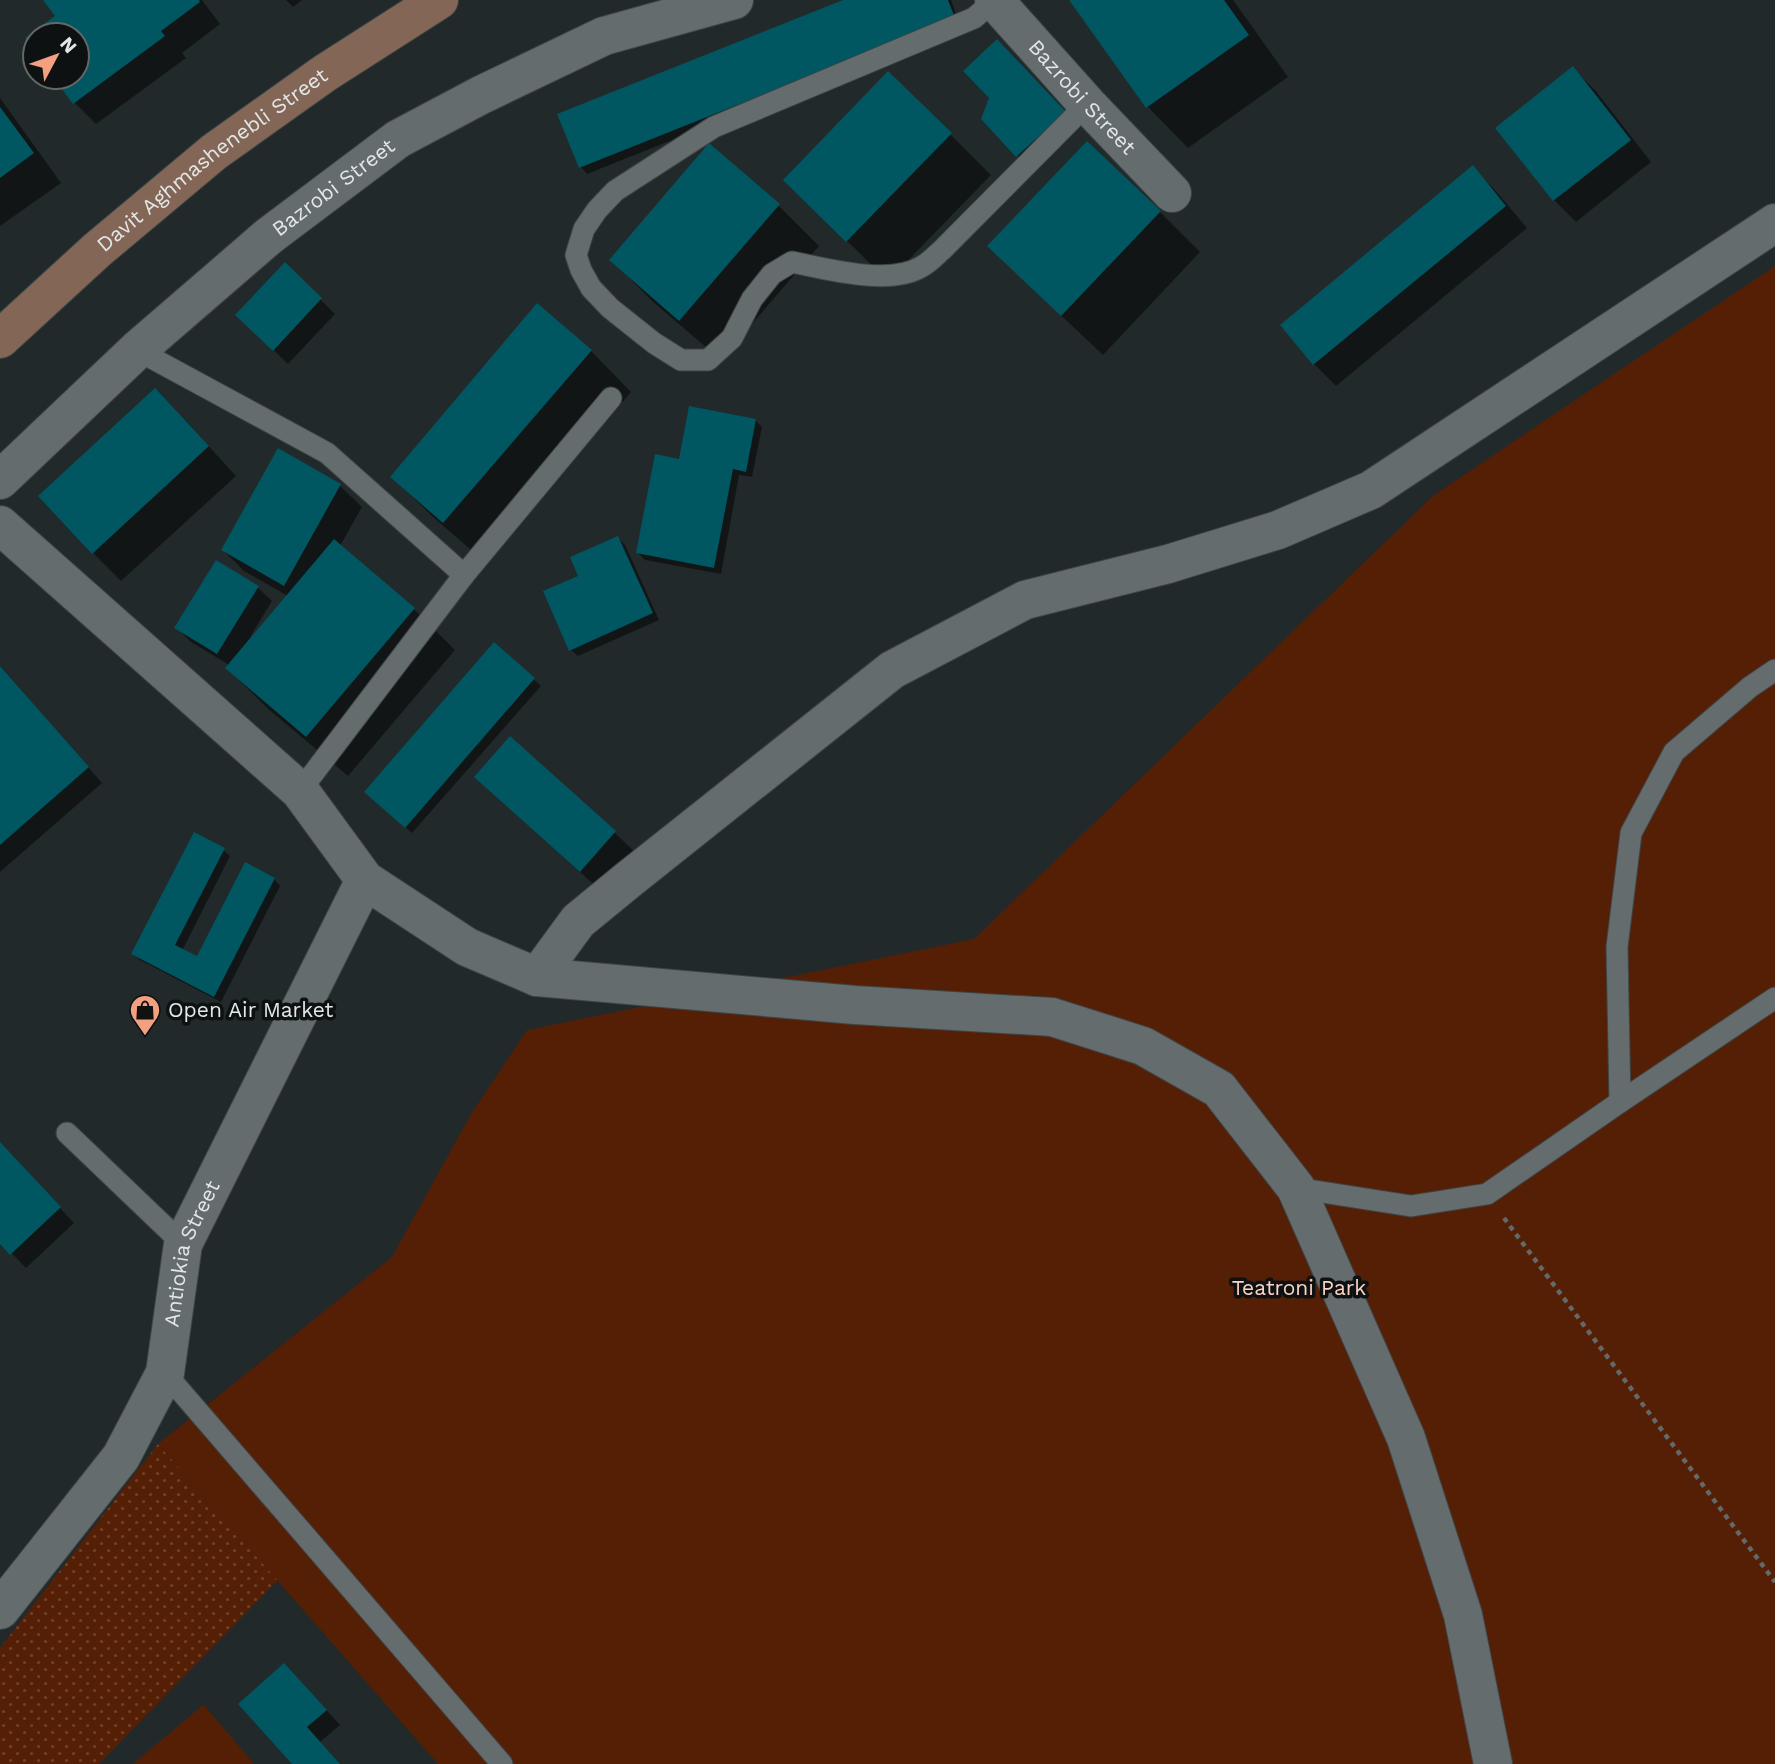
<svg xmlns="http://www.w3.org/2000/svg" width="1775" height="1764" font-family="'Work Sans',sans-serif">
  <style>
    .grass { fill: url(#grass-dots) }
    .park { fill: #551f06 }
    .shadow { fill: #0007 }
    .building { fill: #005661 }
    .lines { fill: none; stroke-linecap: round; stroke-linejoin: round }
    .service-casing { stroke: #3f4546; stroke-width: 23 }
    .minor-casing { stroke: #3f4546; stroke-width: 40 }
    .secondary-casing { stroke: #3f4546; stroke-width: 40 }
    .path { stroke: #63696a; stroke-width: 4.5; stroke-dasharray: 5 5; stroke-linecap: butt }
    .service { stroke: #646c6e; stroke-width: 21 }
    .minor { stroke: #646c6e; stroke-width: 38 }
    .secondary { stroke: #846656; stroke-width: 38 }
    .labels { text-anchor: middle; stroke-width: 7; stroke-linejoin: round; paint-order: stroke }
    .street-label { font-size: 21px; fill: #e2e7e8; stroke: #0e1112 }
    .poi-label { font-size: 21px; fill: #e2e7e8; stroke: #0e1112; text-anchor: start }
    .park-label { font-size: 21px; fill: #fad3c4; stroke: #0e1112 }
  </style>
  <defs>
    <pattern id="grass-dots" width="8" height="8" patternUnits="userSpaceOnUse" patternTransform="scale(1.75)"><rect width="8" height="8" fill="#551f06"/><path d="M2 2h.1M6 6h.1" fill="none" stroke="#6d402a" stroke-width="1.8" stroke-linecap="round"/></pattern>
  </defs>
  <rect width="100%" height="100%" fill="#22292a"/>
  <!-- grass -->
  <polygon class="grass" points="158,1444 278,1580 99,1764 0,1764 0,1648"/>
  <!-- park -->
  <g class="park">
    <polygon points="1775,266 1775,1764 438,1764 158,1444 392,1257 471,1114 527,1030 974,939 1434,495"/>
    <polygon points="203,1704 254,1764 133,1764 203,1705"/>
  </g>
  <!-- shadow -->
  <g class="shadow">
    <polygon points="45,0 202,0 220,24 182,53 186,58 96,124 75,103 56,77 77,77 77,35 35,35 35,49 27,39 57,16"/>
    <polygon points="286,0 302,0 293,7"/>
    <polygon points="847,0 951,0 960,25 587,174 581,167 560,115"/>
    <polygon points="1071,0 1233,0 1288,77 1188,148 1148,107"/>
    <polygon points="1573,69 1595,90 1651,162 1576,222 1554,200 1497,128"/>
    <polygon points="0,98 61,183 0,226"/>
    <polygon points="983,119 1071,120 1023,162"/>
    <polygon points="950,134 991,175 888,281 785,180"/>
    <polygon points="710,146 779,206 819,246 721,360 652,301 612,260"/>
    <polygon points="1473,168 1494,189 1527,228 1336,386 1314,364 1282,325"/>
    <polygon points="1160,212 1200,252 1103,355 1030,286"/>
    <polygon points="285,265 335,314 288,364 252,329"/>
    <polygon points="591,351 631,392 485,562 433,517 392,477"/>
    <polygon points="184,419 236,476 121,581 93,553"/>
    <polygon points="755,420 762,427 752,477 739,475 721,574 645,560 638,553 680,461"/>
    <polygon points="278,451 340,486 362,507 340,546 414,609 455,650 348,776 267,708 227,668 229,665 191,642 177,628 257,587 272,601 250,637 252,638 288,596 244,571 223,550"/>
    <polygon points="618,538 625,545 659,620 578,656 571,650 580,577"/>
    <polygon points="495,645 541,686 412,833 373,799"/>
    <polygon points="0,666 102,783 0,872"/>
    <polygon points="510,738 615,833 637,854 602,892 498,798"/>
    <polygon points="223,850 230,856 182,951 198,959 274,879 280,886 221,1002 140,960 133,954"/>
    <polygon points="0,1144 74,1223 26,1268 0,1241"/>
    <polygon points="298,1679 340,1725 320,1742 340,1764 294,1764"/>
  </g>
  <!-- building -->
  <g class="building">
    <polygon points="43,0 199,0 200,2 161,31 165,36 73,104 53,77 77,77 77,35 35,35 35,52 25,38 55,16"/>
    <polygon points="843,0 948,0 955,18 579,168 557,114"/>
    <polygon points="1069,0 1224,0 1249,35 1146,108"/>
    <polygon points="997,39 1066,112 1016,157 981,119 989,98 963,71"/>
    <polygon points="1573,66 1631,140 1553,201 1495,128"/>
    <polygon points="888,71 952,133 846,242 783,180"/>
    <polygon points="0,107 34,153 0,178"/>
    <polygon points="1087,141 1161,211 1061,316 987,246"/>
    <polygon points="709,143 780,204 679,321 609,260"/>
    <polygon points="1473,165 1506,206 1313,365 1280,325"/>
    <polygon points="285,262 322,298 273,351 235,315"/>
    <polygon points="537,303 592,350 443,523 390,477"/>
    <polygon points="155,388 209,446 92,554 38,496"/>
    <polygon points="689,406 756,419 746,472 733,469 714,568 636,553 655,454 679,459"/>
    <polygon points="278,448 341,484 284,586 221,550"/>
    <polygon points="618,536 653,613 569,651 543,591 578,576 570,557"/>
    <polygon points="334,539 415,608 306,737 225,668"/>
    <polygon points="216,560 259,586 217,654 174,628"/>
    <polygon points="494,642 535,678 405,828 364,792"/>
    <polygon points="0,666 89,767 0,845"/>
    <polygon points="510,736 616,831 580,872 474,777"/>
    <polygon points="194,832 225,848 175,945 197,956 245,862 275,878 214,997 131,954"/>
    <polygon points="0,1142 61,1207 10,1255 0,1244"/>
    <polygon points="284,1663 327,1710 307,1727 340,1764 292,1764 238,1704"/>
  </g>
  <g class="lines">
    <!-- service casing -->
    <g class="service-casing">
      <g id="service">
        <path d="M994 1 974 18 714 127 615 191 597 210 584 229 576 255 581 270 591 288 610 308 654 343 681 360H708L732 338 752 299 772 274 792 262C827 269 889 286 921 267 929 263 936 255 942 250L1087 104"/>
        <polyline points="137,350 327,453 464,575"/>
        <polyline points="300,791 464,575 611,398"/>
        <polyline points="1620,1102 1617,947 1631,833 1674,752 1750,687 1775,670"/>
        <polyline points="67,1133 183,1244"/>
        <polyline points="1296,1188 1411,1206 1487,1194 1620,1102 1775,998"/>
        <polyline points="165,1373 502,1764"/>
      </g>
    </g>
    <!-- minor casing -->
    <g class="minor-casing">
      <g id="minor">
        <path id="s1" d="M994 0 1087 104 1172 193"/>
        <path id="s2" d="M0 480 137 350 269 236 398 139 481 95 604 36 734 0"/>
        <polyline points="0,525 300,791 365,880 467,947 537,977 855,1005 1052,1017 1143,1046 1219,1089 1296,1188 1406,1438 1463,1615 1493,1764"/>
        <polyline points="537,977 578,921 628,880 892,670 1025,600 1168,564 1278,530 1371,490 1775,223"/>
        <path id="s3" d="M0 1610 121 1457 165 1373 183 1244 365 880"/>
      </g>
    </g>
    <!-- secondary casing -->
    <g class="secondary-casing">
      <g id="secondary">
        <path id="s4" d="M0 339 97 250 214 152 325 73 439 0"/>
      </g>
    </g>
    <!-- path -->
    <polyline class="path" points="1504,1218 1775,1582"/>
    <!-- service -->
    <use href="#service" class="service"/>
    <!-- minor -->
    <use href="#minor" class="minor"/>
    <!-- secondary -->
    <use href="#secondary" class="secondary"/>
  </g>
  <!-- icons -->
  <defs>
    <g id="shop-pin" transform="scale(1.575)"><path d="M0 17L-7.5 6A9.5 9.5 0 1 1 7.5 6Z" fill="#f2a080" stroke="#0e1112"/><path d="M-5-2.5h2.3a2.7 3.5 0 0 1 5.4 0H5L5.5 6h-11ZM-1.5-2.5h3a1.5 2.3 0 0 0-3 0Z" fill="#111"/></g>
  </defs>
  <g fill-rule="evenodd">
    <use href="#shop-pin" x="145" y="1010"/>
  </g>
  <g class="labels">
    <!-- street labels -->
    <g class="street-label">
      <text dy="7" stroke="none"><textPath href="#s1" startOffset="131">Bazrobi Street</textPath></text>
      <text dy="7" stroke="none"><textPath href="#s4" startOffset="278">Davit Aghmashenebli Street</textPath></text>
      <text dy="7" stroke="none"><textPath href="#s2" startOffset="444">Bazrobi Street</textPath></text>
      <text dy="7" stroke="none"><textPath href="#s3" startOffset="413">Antiokia Street</textPath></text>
    </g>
    <!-- poi labels -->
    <g class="poi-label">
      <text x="168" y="1017">Open Air Market</text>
    </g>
    <!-- park labels -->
    <g class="park-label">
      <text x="1299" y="1295">Teatroni Park</text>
    </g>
  </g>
  <!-- north arrow -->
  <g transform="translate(56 56) rotate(49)"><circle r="33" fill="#0e1112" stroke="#636768" stroke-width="2"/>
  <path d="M0-5L12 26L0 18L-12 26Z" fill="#f2a080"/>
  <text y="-10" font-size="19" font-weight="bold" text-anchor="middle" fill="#e2e7e8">N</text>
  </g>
</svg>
